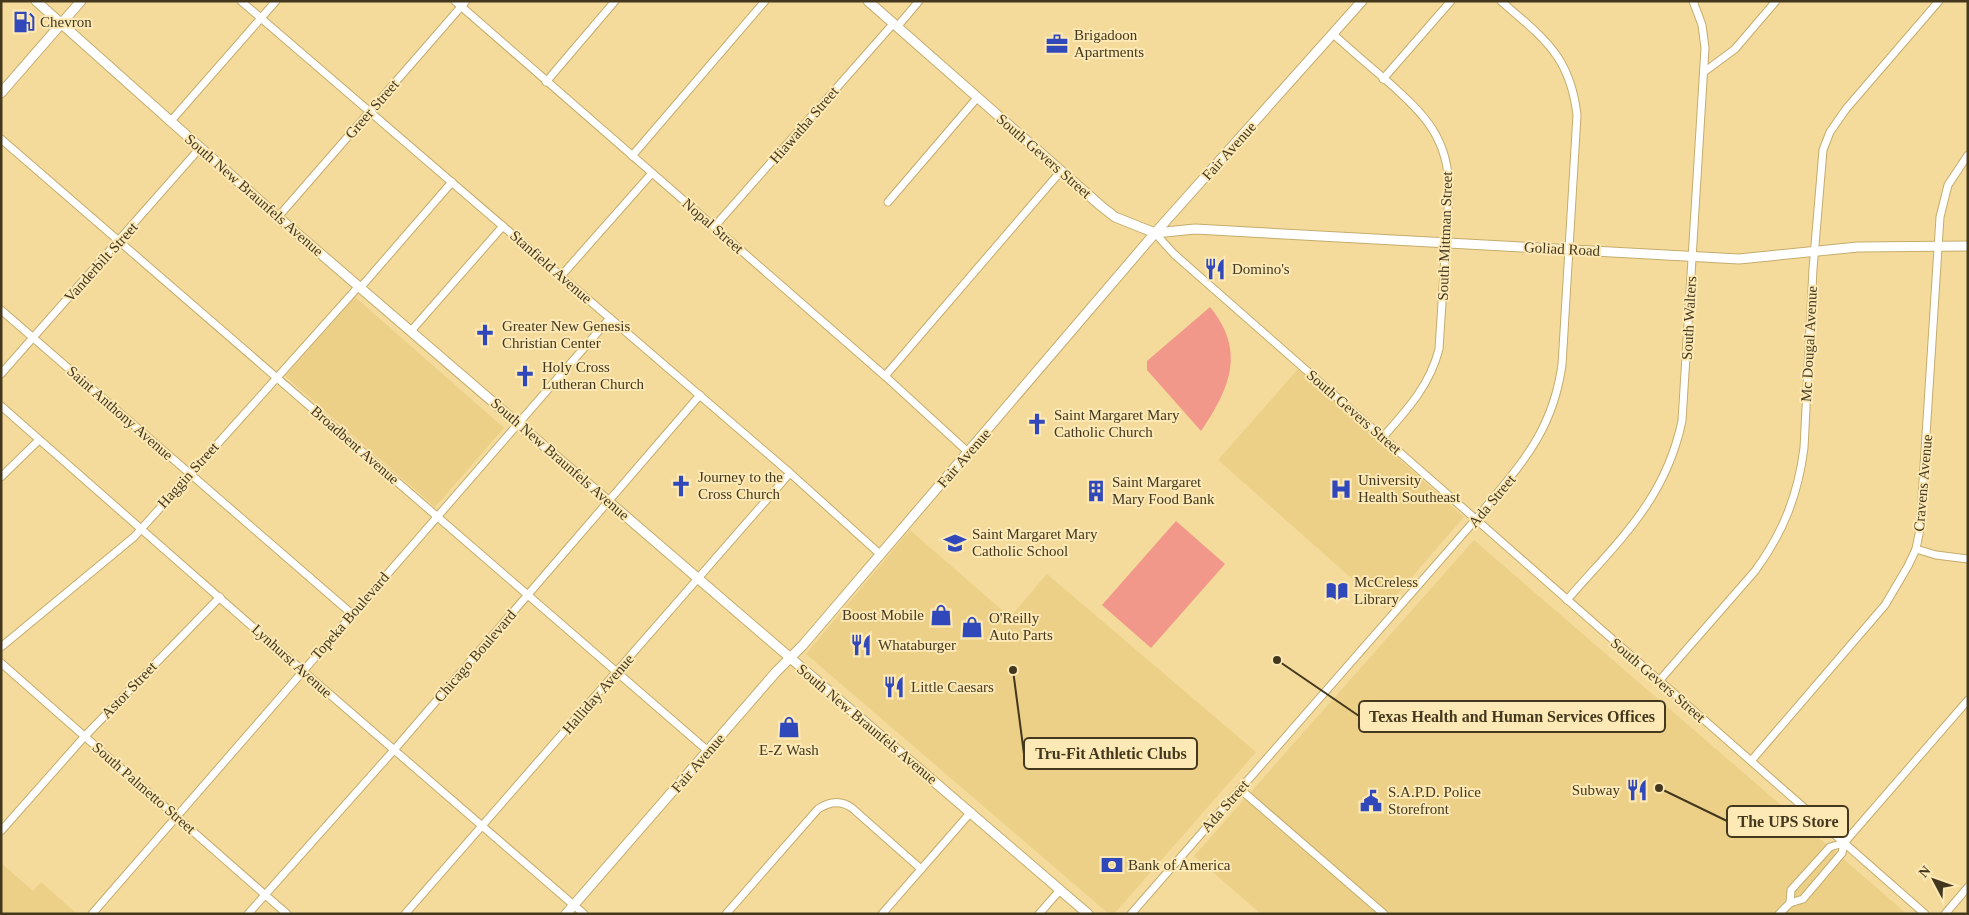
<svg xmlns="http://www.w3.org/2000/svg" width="1969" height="915" font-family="Georgia,serif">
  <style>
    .built { fill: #ecd088 }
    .pitch { fill: #f1988b }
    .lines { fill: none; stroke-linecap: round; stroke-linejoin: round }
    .street-casing { stroke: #c4ac6d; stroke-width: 9 }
    .secondary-casing { stroke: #c4ac6d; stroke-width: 11 }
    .street { stroke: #fff; stroke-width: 7 }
    .secondary { stroke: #fff; stroke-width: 9 }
    .labels { text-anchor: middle; stroke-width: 4; stroke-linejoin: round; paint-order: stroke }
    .poi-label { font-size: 15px; fill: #43381e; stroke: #fde9b6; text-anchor: start }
    .street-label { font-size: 15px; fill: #43381e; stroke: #fde9b6 }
    .leader { fill: none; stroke: #43381e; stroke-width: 2 }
    .callout-dot { fill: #43381e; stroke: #fde9b6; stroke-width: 2 }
    .callout { fill: #fde9b6; stroke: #43381e; stroke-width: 2 }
    .callout-label { font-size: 16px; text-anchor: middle; font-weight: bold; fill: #43381e }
  </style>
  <rect width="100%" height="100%" fill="#f4db9b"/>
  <!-- built -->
  <g class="built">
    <polygon points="355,297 504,428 435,507 285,376"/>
    <polygon points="1298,369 1464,517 1385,608 1218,460"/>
    <polygon points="910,530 1010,617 1047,574 1256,752 1114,914 1109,914 806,654"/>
    <polygon points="1474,540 1907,914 1261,914 1194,856"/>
    <polygon points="1,863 33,891 41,882 77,914 1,914"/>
  </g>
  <!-- pitch -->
  <g class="pitch">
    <path d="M1210 307C1246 351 1230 388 1201 431L1147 370V361Z"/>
    <polygon points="1176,521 1225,564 1151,648 1102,605"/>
  </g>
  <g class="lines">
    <!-- street casing -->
    <g class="street-casing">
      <g id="street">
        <polyline points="241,1 790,473 881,555"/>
        <polyline points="455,1 885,376 969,453"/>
        <polyline points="897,27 919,1"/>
        <path d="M1333 34C1351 50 1368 65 1386 80 1424 114 1450 138 1449 194L1439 349C1430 385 1407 410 1383 437"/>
        <polyline points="1704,72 1735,49 1776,1"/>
        <polyline points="1383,79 1451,1"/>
        <polyline points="546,82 615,1"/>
        <polyline points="170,122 276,1"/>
        <polyline points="1,139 708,751"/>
        <polyline points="632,156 765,1"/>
        <polyline points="888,202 977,98"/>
        <polyline points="278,217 466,1"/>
        <polyline points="714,227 893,24"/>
        <polyline points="1155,233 1174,254 1925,914"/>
        <polyline points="561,276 652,173"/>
        <polyline points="361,287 452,182"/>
        <polyline points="1,310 352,614"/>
        <polyline points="411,331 503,226"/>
        <polyline points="1,374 200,148"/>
        <polyline points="885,376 1061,171"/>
        <polyline points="1,406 304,672 584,914"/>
        <polyline points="1,477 39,440"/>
        <polyline points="1916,549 1936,555 1968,559"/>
        <path d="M1567 600C1618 541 1665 501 1682 421L1705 48 1702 25 1693 1"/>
        <polyline points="1,647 134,537 359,286"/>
        <polyline points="1,663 287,914"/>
        <path d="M1659 681 1755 571C1783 533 1798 495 1804 448L1813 269 1823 150 1830 132 1846 109 1939 1"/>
        <polyline points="1751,761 1885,605 1908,566 1916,549 1920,529 1940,217 1948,185 1968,155"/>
        <polyline points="1240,789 1384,914"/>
        <polyline points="1,831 85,736 220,597"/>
        <polyline points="1790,903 1791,890 1830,847 1844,843"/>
        <polyline points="92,914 610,318"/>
        <polyline points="248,914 394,750 700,395"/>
        <polyline points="405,914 790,473"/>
        <path d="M726 914 818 809C830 801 841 800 852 808L921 869"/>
        <polyline points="882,914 971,812"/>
        <polyline points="1039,914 1060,890"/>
        <path d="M1131 914 1476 519C1518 467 1552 435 1562 365L1577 115C1570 55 1543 38 1501 1"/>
        <polyline points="1779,914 1790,903 1803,899 1842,853 1844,843 1968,700"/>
        <polyline points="1945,914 1968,887"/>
      </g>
    </g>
    <!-- secondary casing -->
    <g class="secondary-casing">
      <g id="secondary">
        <polyline points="36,1 278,217 1088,914"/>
        <polyline points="868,1 1101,206 1115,217 1155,233"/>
        <polyline points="1,93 81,1"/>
        <polyline points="1155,233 1195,229 1739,259 1858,247 1968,246"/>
        <polyline points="566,914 776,672 803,645 1155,233 1362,1"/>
      </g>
    </g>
    <!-- street -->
    <use href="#street" class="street"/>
    <!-- secondary -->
    <use href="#secondary" class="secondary"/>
  </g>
  <!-- icons -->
  <defs>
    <g id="fuel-bare" transform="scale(1.725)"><path d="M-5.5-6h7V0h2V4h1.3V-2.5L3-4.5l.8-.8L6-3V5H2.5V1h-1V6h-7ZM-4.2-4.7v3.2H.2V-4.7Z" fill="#3148ba" stroke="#fde9b6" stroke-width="2.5" paint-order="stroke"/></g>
    <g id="office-bare" transform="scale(1.725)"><path d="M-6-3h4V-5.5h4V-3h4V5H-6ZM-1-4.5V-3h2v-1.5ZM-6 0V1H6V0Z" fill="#3148ba" stroke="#fde9b6" stroke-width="2.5" paint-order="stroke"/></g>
    <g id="restaurant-bare" transform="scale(1.725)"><path d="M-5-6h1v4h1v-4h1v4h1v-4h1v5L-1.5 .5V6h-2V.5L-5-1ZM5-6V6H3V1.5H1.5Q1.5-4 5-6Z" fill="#3148ba" stroke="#fde9b6" stroke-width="2.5" paint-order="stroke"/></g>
    <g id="church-bare" transform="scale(1.725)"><path d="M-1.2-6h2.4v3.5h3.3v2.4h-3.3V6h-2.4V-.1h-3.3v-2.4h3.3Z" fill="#3148ba" stroke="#fde9b6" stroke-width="2.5" paint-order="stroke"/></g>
    <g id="hospital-bare" transform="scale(1.725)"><path d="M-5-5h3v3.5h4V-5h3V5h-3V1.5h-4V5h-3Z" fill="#3148ba" stroke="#fde9b6" stroke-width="2.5" paint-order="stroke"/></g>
    <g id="building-bare" transform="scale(1.725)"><path d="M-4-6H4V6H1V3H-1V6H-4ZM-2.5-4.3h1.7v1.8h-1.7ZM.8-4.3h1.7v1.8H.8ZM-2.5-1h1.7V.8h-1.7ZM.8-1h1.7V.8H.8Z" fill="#3148ba" stroke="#fde9b6" stroke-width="2.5" paint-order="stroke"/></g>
    <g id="school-bare" transform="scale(1.725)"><path d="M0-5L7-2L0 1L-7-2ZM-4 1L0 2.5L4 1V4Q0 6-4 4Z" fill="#3148ba" stroke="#fde9b6" stroke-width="2.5" paint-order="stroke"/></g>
    <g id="library-bare" transform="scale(1.725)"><path d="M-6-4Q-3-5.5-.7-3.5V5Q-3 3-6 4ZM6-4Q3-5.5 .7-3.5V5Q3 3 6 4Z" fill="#3148ba" stroke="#fde9b6" stroke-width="2.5" paint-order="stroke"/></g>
    <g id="shop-bare" transform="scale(1.725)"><path d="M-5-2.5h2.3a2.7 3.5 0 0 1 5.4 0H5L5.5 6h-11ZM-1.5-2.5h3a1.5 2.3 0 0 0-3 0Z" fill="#3148ba" stroke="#fde9b6" stroke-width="2.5" paint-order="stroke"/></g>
    <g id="civic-bare" transform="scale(1.725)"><path d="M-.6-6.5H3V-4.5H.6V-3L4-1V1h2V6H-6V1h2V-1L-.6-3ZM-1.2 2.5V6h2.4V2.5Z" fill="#3148ba" stroke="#fde9b6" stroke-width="2.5" paint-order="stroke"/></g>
    <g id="bank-bare" transform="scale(1.725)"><path d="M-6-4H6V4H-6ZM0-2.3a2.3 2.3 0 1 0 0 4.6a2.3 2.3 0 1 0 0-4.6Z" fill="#3148ba" stroke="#fde9b6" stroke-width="2.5" paint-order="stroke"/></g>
  </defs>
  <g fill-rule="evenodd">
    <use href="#fuel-bare" x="24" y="22"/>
    <use href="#office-bare" x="1057" y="44"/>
    <use href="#restaurant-bare" x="1215" y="269"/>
    <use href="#church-bare" x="485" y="335"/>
    <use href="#church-bare" x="525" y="376"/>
    <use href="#church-bare" x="1037" y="424"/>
    <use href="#church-bare" x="681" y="486"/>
    <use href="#hospital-bare" x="1341" y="489"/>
    <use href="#building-bare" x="1096" y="491"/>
    <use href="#school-bare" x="955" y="543"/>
    <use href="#library-bare" x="1337" y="591"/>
    <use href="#shop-bare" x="941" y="615"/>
    <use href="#shop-bare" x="972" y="627"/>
    <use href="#restaurant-bare" x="861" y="645"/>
    <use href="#restaurant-bare" x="894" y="687"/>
    <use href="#shop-bare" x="789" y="727"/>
    <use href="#restaurant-bare" x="1637" y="790"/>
    <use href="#civic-bare" x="1371" y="801"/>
    <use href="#bank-bare" x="1112" y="865"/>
  </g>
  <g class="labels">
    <!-- poi labels -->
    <g class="poi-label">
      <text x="40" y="27">Chevron</text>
      <text x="1074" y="40">Brigadoon<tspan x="1074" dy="17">Apartments</tspan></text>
      <text x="1232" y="274">Domino's</text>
      <text x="502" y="331">Greater New Genesis<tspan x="502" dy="17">Christian Center</tspan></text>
      <text x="542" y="372">Holy Cross<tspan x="542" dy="17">Lutheran Church</tspan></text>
      <text x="1054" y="420">Saint Margaret Mary<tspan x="1054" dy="17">Catholic Church</tspan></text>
      <text x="698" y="482">Journey to the<tspan x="698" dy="17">Cross Church</tspan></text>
      <text x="1358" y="485">University<tspan x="1358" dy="17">Health Southeast</tspan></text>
      <text x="1112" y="487">Saint Margaret<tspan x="1112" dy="17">Mary Food Bank</tspan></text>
      <text x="972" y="539">Saint Margaret Mary<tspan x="972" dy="17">Catholic School</tspan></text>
      <text x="1354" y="587">McCreless<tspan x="1354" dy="17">Library</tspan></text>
      <text x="924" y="620" text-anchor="end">Boost Mobile</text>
      <text x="989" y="623">O'Reilly<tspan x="989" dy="17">Auto Parts</tspan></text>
      <text x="878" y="650">Whataburger</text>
      <text x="911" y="692">Little Caesars</text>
      <text x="789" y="755" text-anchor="middle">E-Z Wash</text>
      <text x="1620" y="795" text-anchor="end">Subway</text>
      <text x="1388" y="797">S.A.P.D. Police<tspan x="1388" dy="17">Storefront</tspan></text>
      <text x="1128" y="870">Bank of America</text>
    </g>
    <!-- street labels -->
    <g class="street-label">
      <text transform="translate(372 109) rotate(-49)" y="5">Greer Street</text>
      <text transform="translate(804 125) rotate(-49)" y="5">Hiawatha Street</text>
      <text transform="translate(1229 151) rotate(-48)" y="5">Fair Avenue</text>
      <text transform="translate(1044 156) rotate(41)" y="5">South Gevers Street</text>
      <text transform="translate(254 195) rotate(41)" y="5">South New Braunfels Avenue</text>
      <text transform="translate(713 226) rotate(41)" y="5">Nopal Street</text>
      <text transform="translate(1445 236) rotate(-88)" y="5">South Mittman Street</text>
      <text transform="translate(1562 249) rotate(3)" y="5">Goliad Road</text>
      <text transform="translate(101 262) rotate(-48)" y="5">Vanderbilt Street</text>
      <text transform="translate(551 267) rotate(41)" y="5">Stanfield Avenue</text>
      <text transform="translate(1689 318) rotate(-87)" y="5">South Walters</text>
      <text transform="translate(1809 344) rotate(-87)" y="5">Mc Dougal Avenue</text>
      <text transform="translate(1354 412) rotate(41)" y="5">South Gevers Street</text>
      <text transform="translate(120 413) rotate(41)" y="5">Saint Anthony Avenue</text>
      <text transform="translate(355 445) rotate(41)" y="5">Broadbent Avenue</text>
      <text transform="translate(964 458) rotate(-49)" y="5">Fair Avenue</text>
      <text transform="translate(560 459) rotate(41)" y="5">South New Braunfels Avenue</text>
      <text transform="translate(188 475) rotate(-48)" y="5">Haggin Street</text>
      <text transform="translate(1923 483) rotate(-85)" y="5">Cravens Avenue</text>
      <text transform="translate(1492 501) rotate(-50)" y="5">Ada Street</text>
      <text transform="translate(350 616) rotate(-49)" y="5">Topeka Boulevard</text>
      <text transform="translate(475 656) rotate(-49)" y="5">Chicago Boulevard</text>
      <text transform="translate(292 661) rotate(42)" y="5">Lynhurst Avenue</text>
      <text transform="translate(1658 680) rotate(41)" y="5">South Gevers Street</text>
      <text transform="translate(129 690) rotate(-46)" y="5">Astor Street</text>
      <text transform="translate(598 694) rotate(-49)" y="5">Halliday Avenue</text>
      <text transform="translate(867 724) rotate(40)" y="5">South New Braunfels Avenue</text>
      <text transform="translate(698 763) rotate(-49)" y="5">Fair Avenue</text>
      <text transform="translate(144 788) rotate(41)" y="5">South Palmetto Street</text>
      <text transform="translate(1225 806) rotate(-49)" y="5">Ada Street</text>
    </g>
  </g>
  <!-- callouts -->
  <path class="leader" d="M1277 660L1359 716M1013 670L1024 754M1659 788L1727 821"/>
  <g class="callout-dot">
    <circle cx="1277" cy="660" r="5"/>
    <circle cx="1013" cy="670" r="5"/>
    <circle cx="1659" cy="788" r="5"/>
  </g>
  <g class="callout">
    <rect x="1359" y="701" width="306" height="31" rx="5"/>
    <rect x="1024" y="738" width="173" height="31" rx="5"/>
    <rect x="1727" y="806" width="121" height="31" rx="5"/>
  </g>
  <g class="callout-label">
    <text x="1512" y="722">Texas Health and Human Services Offices</text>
    <text x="1111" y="759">Tru-Fit Athletic Clubs</text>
    <text x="1788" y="827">The UPS Store</text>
  </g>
  <!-- border -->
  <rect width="1969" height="915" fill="none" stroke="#43381e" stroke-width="5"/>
  <!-- north arrow -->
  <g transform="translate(1934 880) rotate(311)" stroke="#fde9b6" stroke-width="4" paint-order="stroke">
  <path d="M0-4L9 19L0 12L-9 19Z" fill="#43381e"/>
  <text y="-8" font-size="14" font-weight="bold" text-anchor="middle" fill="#43381e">N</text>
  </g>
</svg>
